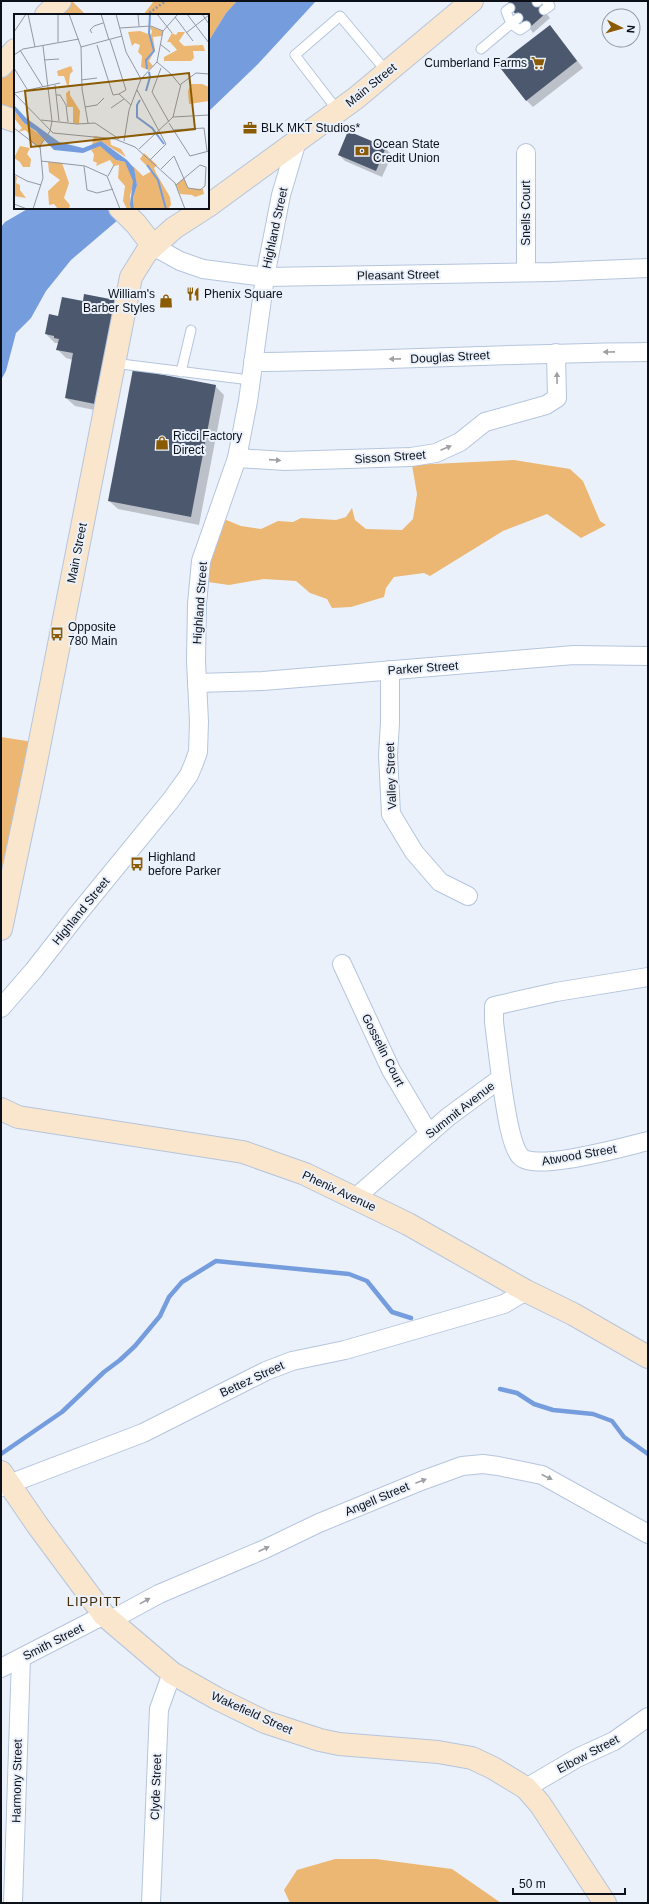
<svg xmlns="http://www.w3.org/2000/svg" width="649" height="1904" font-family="Arial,sans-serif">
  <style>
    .forest { fill: #ecb772 }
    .water { fill: #759dde }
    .shadow { fill: #0003 }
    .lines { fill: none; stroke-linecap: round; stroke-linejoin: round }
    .stream { stroke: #759dde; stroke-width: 4.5 }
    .building { fill: #4b586e }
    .lane-casing { stroke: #b5c5dd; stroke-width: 11 }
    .street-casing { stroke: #b5c5dd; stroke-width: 20 }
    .secondary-casing { stroke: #b5c5dd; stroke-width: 24 }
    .path { stroke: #8f949e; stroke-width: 2.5; stroke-dasharray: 2 2; stroke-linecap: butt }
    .lane { stroke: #fff; stroke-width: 9 }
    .street { stroke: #fff; stroke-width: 18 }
    .secondary { stroke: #f9e6cc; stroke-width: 22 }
    .oneway { fill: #9ea0a3 }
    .labels { text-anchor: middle; stroke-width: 4; stroke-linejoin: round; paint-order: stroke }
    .poi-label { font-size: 12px; fill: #0c1119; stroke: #ebf1fb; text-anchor: start }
    .street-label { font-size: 12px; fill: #0c1119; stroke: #ebf1fb }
    .neighbourhood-label { font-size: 13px; letter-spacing: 1px; fill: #432c07; stroke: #ebf1fb }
    .inset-river { fill: none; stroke: #759dde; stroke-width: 2 }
    .inset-road { fill: none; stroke: #9297a1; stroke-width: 1 }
    .view { fill: #8b5b03; fill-opacity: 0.15; stroke: #8b5b03; stroke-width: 2 }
    .inset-edge { fill: none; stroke: #0c1119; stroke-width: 2 }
  </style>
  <rect width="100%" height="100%" fill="#ebf1fb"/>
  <!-- forest -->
  <g class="forest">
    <polygon points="63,1 72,1 86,15 49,15"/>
    <polygon points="154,1 237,1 226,13 208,42 208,15 143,15"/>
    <polygon points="15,52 15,121 1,117 1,68"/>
    <polygon points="514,460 570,469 583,481 600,521 606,525 581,538 547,514 503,531 430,576 424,573 394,577 386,588 384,597 351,607 332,608 327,599 310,593 296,581 264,579 229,585 201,581 219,517 241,526 261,529 278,521 293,522 301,518 336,520 346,517 352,508 355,520 366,529 402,530 413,519 417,494 412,465"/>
    <polygon points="1,737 40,743 1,926"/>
    <polygon points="335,1859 376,1859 452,1869 501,1903 290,1903 284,1890 297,1870"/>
  </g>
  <!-- water -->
  <g class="water">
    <polygon points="237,1 316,1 258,64 208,112 208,42 226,13"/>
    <polygon points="29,208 132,208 71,260 46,291 31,318 16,333 6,371 1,380 1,227 5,222"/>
  </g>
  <!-- shadow -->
  <g class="shadow">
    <polygon points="512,1 535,1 550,18 533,33"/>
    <polygon points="556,33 583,68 533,107 526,100"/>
    <polygon points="385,148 392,155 382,177 345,161 339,155"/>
    <polygon points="114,301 123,310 104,412 75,406 66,398 73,360 66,358 58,350 59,343 55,343 46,334 59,317 84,302"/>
    <polygon points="215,386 224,395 199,525 118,509 109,501"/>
  </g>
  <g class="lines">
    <!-- stream -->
    <g class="stream">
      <polyline points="500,1389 517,1393 534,1404 553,1410 593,1414 612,1421 624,1437 648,1454"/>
      <polyline points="1,1454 62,1412 104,1372 120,1360 135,1346 160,1316 169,1297 182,1282 216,1261 349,1274 367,1281 392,1312 411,1318"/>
    </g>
  </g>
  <!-- building -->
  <g class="building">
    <polygon points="510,1 536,1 546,13 528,29 507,4"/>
    <polygon points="550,25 577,61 526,101 498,65"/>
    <polygon points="348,131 386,147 376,171 338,155"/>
    <polygon points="84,294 115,300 95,404 65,398 73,353 56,350 59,339 54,338 54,336 45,334 49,314 58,316 62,297 83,301"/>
    <polygon points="133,369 216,385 191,517 108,501"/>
  </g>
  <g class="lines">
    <!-- lane casing -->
    <g class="lane-casing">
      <g id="lane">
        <polyline points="537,2 538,1"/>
        <polyline points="510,8 506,11 511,24 520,30 526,26"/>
        <polyline points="544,10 550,6 546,1"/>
        <polyline points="481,49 518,18"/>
        <polyline points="338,111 295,55 340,16 387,72"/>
        <polyline points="113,363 250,380"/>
        <polyline points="181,372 191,330"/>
      </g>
    </g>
    <!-- street casing -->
    <g class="street-casing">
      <g id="street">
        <polyline points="526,153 526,272"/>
        <polyline points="153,246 180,261 203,269 265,277 552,272 648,268"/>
        <path d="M253 362C385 361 516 353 648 352"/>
        <polyline points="237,458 285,461 411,457 436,453 460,442 485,422 546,405 557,398 556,353"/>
        <polyline points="390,670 390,723 388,755 391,814 414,852 440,882 468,896"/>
        <polyline points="197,683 263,681 574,655 648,656"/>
        <polyline points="342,964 391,1070 429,1134"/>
        <polyline points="1,1008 34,970 77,915 171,800 189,775 194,763 198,752 199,722 196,661 197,604 201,561 237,458 248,401 265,277 281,195 297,141"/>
        <path d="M501 1078C504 1096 509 1143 520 1156 533 1173 627 1146 648 1141"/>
        <polyline points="355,1198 448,1117 501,1078 494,1022 494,1006 556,992 648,977"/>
        <polyline points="1,1487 143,1433 266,1371 292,1361 345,1350 504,1304 526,1291"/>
        <polyline points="111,1620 159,1594 265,1549 319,1523 421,1481 462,1466 483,1464 498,1466 542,1475 648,1534"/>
        <polyline points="1,1668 104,1615"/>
        <polyline points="526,1788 577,1758 614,1741 648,1717"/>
        <polyline points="13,1903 21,1658"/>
        <polyline points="151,1903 159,1709 172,1673"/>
      </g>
    </g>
    <!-- secondary casing -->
    <g class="secondary-casing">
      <g id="secondary">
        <polyline points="46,15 60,1"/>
        <polyline points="1,66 15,50"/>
        <polyline points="1,116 15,121"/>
        <polyline points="208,206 356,98 472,1"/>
        <polyline points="120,208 136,224 153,246"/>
        <polyline points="1,929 34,772 131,277 146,253 174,228 205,208"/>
        <polyline points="1,1109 18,1117 243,1152 305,1174 408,1224 526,1291 573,1314 648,1357"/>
        <polyline points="1,1472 38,1526 104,1615 172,1673 216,1698 265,1722 320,1740 339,1744 438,1752 472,1758 493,1768 526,1788 540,1804 605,1903"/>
      </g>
    </g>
    <!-- path -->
    <polyline class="path" points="146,15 166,1"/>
    <!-- lane -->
    <use href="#lane" class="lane"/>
    <!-- street -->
    <use href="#street" class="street"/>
    <!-- secondary -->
    <use href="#secondary" class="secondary"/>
  </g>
  <!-- one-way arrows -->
  <defs><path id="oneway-solid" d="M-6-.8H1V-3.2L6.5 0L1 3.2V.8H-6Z"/></defs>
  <g class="oneway">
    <use href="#oneway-solid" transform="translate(609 352) rotate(179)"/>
    <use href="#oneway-solid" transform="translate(395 359) rotate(179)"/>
    <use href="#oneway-solid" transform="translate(557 378) rotate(-91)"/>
    <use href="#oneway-solid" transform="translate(446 448) rotate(-23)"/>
    <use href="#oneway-solid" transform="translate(275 460) rotate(4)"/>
    <use href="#oneway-solid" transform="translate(547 1477) rotate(25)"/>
    <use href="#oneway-solid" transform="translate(421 1481) rotate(-21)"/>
    <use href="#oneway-solid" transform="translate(264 1549) rotate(-24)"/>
    <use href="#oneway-solid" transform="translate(145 1601) rotate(-29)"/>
  </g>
  <!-- icons -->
  <defs>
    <g id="supermarket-bare" transform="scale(1.08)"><path d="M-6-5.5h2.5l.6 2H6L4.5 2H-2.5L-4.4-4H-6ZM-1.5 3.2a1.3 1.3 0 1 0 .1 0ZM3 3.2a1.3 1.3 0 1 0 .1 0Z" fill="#8b5b03" stroke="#ebf1fb" stroke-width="2.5" paint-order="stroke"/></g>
    <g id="office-bare" transform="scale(1.08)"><path d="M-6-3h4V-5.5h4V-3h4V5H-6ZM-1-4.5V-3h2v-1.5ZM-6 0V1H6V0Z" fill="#8b5b03" stroke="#ebf1fb" stroke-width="2.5" paint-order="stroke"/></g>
    <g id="bank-bare" transform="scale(1.08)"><path d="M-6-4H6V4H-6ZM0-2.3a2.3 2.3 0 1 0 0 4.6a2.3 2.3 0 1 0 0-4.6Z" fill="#8b5b03" stroke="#ebf1fb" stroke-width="2.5" paint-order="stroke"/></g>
    <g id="restaurant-bare" transform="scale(1.08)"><path d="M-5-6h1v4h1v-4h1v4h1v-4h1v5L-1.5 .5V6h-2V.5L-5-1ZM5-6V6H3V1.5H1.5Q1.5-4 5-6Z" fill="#8b5b03" stroke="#ebf1fb" stroke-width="2.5" paint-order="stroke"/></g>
    <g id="shop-bare" transform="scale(1.08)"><path d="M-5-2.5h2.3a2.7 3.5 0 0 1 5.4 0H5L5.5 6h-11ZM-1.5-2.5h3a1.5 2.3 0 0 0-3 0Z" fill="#8b5b03" stroke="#ebf1fb" stroke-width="2.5" paint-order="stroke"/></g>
    <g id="bus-bare" transform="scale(1.08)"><path d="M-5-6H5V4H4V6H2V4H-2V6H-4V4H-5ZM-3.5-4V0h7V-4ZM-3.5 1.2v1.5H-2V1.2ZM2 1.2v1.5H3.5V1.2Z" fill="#8b5b03" stroke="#ebf1fb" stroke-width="2.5" paint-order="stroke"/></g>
  </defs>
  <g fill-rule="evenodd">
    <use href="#supermarket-bare" x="538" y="63"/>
    <use href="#office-bare" x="250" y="128"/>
    <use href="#bank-bare" x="362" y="151"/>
    <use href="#restaurant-bare" x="193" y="294"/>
    <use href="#shop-bare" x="166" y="301"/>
    <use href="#shop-bare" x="162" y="443"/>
    <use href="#bus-bare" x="57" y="634"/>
    <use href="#bus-bare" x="137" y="864"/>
  </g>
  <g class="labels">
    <!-- poi labels -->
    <g class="poi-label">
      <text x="527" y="67" text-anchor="end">Cumberland Farms</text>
      <text x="261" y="132">BLK MKT Studios*</text>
      <text x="373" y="148">Ocean State<tspan x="373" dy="14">Credit Union</tspan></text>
      <text x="155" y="298" text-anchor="end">William's<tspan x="155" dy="14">Barber Styles</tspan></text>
      <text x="204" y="298">Phenix Square</text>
      <text x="173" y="440">Ricci Factory<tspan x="173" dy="14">Direct</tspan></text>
      <text x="68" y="631">Opposite<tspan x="68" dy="14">780 Main</tspan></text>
      <text x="148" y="861">Highland<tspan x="148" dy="14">before Parker</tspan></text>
    </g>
    <!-- street labels -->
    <g class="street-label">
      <text transform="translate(371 85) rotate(-39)" y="4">Main Street</text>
      <text transform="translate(526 213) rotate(-90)" y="4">Snells Court</text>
      <text transform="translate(275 228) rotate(-78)" y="4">Highland Street</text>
      <text transform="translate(398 275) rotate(-1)" y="4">Pleasant Street</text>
      <text transform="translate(450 357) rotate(-3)" y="4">Douglas Street</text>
      <text transform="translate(390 457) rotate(-4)" y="4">Sisson Street</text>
      <text transform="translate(77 553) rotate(-79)" y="4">Main Street</text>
      <text transform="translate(200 603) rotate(-86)" y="4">Highland Street</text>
      <text transform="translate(423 668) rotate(-4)" y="4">Parker Street</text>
      <text transform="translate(391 776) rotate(-92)" y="4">Valley Street</text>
      <text transform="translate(81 911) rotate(-51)" y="4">Highland Street</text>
      <text transform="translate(383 1050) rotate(63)" y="4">Gosselin Court</text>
      <text transform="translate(460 1110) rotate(-38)" y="4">Summit Avenue</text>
      <text transform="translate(579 1155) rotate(-10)" y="4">Atwood Street</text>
      <text transform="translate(339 1191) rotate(25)" y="4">Phenix Avenue</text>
      <text transform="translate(252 1379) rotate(-25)" y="4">Bettez Street</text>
      <text transform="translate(377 1499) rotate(-23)" y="4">Angell Street</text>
      <text transform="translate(53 1642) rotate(-27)" y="4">Smith Street</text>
      <text transform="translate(252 1713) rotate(24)" y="4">Wakefield Street</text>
      <text transform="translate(588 1754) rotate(-28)" y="4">Elbow Street</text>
      <text transform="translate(17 1781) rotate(-89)" y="4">Harmony Street</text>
      <text transform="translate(156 1787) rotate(-88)" y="4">Clyde Street</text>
    </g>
    <!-- neighbourhood labels -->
    <g class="neighbourhood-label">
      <text x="94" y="1606">LIPPITT</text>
    </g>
  </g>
  <!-- overview -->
  <g transform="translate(14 14)">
    <rect width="195" height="195" fill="#ebf1fb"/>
    <path d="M135 12 149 17 148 22 139 23 141 36 135 47 139 52 134 56 127 53 128 42 124 38 126 31 121 29 118 32 114 18 126 17 137 21 138 17ZM164 18H171L165 27 170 32 189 31 191 37H179L180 44 177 47H150V43L163 36 156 28H153L158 19 162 21ZM57 52 59 57 56 60 55 71H53L50 62H44L43 57ZM177 70H188L195 73V87L175 90 174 77ZM56 76V81L66 97 65 110 59 109V93H53L52 79ZM0 96 10 109 30 124 26 134 16 127 17 121 11 116 4 118 8 114 0 104ZM80 122 96 124 97 131 107 135 112 143 88 128 78 131ZM6 132 16 134 13 140 17 145 16 153H9L6 148 0 144ZM84 132H89L102 146 111 148 117 158 120 169 116 181 117 195H113L109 187 111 172 104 164 105 151 100 152 96 146 82 152 83 149 79 147 80 140 77 136ZM130 139 143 151 140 154 142 159 156 183 157 191 154 195H120L119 184 123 171 119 152 129 162 138 157 126 145ZM34 148 48 149 55 169 50 184 56 191 55 195H44L40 190 35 191 34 177 46 166 35 158ZM0 161 3 163 2 169 6 171V176L12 184 0 182ZM170 164 174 174 189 175 190 180 181 183 178 181 166 180 162 171Z" fill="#ecb772"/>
    <path d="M0 91 12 104 45 128 69 134 87 127 113 146 120 154 123 171 119 184 120 195H117L116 190 119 167 111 148 102 146 86 132 69 139 40 136 22 117 10 109 0 96Z" fill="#759dde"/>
    <path class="inset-river" d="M133 55 132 46 140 37 135 19 136 0M132 77 136 63 135 58M126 86 123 91V103L138 114 150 130M133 151 144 166 152 195"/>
    <path class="inset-road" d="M14 0 21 33M44 0V28M55 0 67 33M87 0 95 26M102 0 112 38 127 65M124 0 125 12M143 0 158 19M173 0 195 29M188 0 195 10M161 3 179 27M106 14 137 12 149 17M0 18 12 0M78 19 76 16 80 12 89 9M172 19 195 1M96 26 112 76 105 80M146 30 156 38M83 31 99 81 105 80 117 91M29 32 38 107 36 117M67 33 68 75 74 109M67 33 108 22M6 36 29 73M0 41 9 35 65 25M30 46 45 45M143 48 157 60 166 71M0 54 13 75M147 54 138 78 155 108M67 66 83 64M41 71 45 107M123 76 152 130 136 146M0 79 46 69M0 79 39 119 101 125 121 133 161 169 171 195M42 81H46L52 91 54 108M71 93 83 91 90 84M97 94 110 85M159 103 195 101M27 106 63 110 81 109 105 125M155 109 176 142 195 137M0 114 26 134M159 116 190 114 193 137M110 127 115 96 127 65 143 48 149 17 164 0M125 135 159 103 167 70 182 59 195 60M27 147 71 152 93 162 106 195M70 152 73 176 83 179 99 175M147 155 160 142 174 174 186 176 191 172 192 153 186 151M0 160 13 167 27 171M94 162 100 151M162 171 186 151M0 190 13 195M19 195 29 164 26 132 36 117"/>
    <path class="view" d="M175 59 181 115 17 133 11 77Z"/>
    <rect width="195" height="195" class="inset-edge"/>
  </g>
  <!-- border -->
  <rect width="649" height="1904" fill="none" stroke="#0c1119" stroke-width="4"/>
  <!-- north arrow -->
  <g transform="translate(621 28) rotate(96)"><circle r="19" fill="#ebf1fb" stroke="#9297a1"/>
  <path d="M0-3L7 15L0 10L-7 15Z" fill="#8b5b03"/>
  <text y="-6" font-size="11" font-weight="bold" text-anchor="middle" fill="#0c1119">N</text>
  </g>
  <!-- scale -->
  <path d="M513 1888v6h112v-6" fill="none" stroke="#0c1119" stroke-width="2"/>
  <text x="519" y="1888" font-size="12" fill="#0c1119" stroke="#ebf1fb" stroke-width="3" paint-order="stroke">50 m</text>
</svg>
